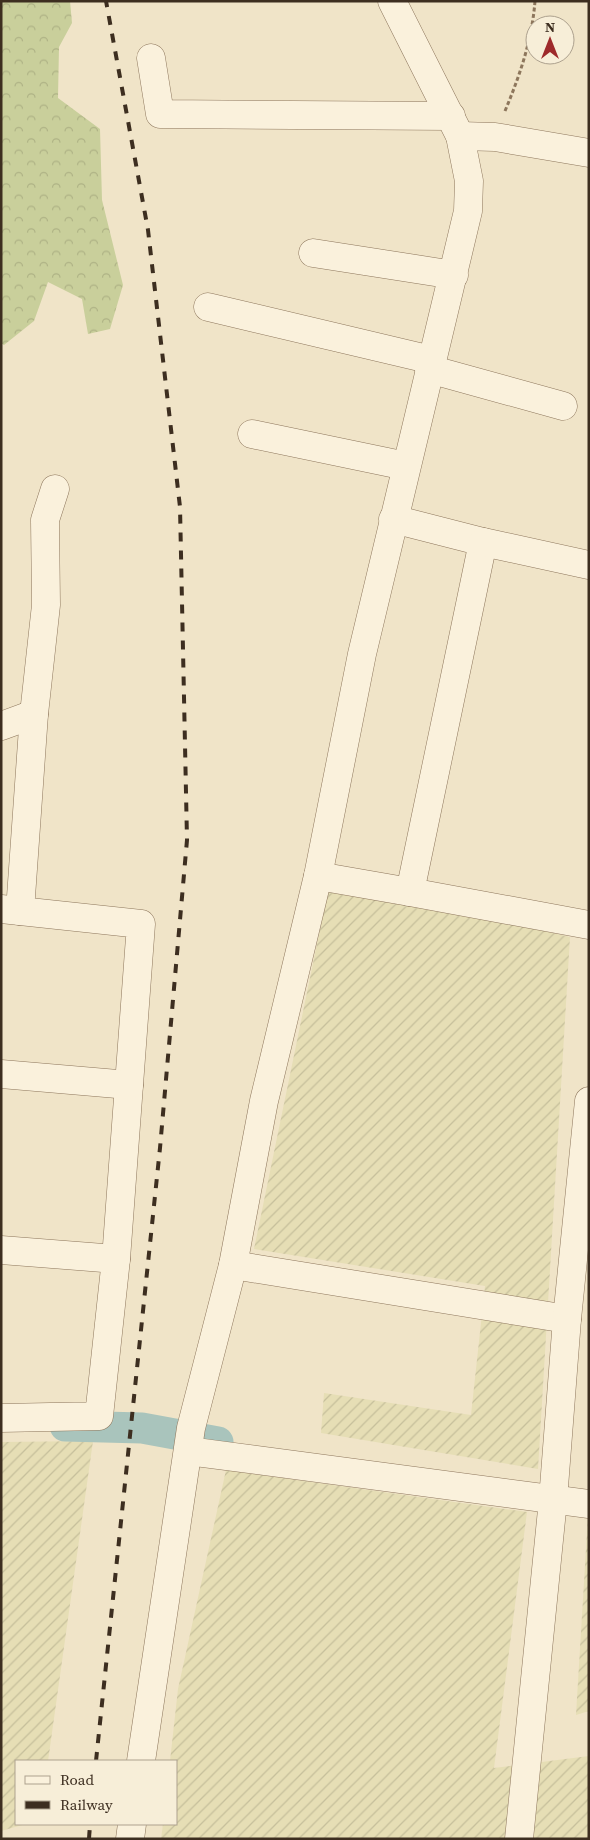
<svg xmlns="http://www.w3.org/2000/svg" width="590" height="1840" font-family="'Source Serif 4',serif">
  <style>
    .farmland { fill: url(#farmland-furrows) }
    .forest { fill: url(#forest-crowns) }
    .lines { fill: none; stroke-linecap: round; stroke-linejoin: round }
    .canal { stroke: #a9c4bc; stroke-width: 31 }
    .minor-casing { stroke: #8d765c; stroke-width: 29 }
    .path { stroke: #8d765c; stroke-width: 3; stroke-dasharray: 4 2.5; stroke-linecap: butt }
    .minor { stroke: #faf1dc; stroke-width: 28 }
    .rail { stroke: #3d2e20; stroke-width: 4; stroke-dasharray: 9 9; stroke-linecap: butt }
  </style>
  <defs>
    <pattern id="farmland-furrows" width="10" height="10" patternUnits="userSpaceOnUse" patternTransform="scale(1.25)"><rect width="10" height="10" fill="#e6deb5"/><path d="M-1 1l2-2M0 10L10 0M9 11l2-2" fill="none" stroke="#c6bf9b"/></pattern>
    <pattern id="forest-crowns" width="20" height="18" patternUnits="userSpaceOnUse" patternTransform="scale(1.25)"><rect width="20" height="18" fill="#c9cf9b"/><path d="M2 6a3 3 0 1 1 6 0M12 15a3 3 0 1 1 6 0" fill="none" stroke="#aeb285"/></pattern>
  </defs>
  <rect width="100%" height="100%" fill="#f0e4c8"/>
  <!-- farmland -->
  <g class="farmland">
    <polygon points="330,881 570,937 538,1469 321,1433 324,1393 471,1415 485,1286 254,1249"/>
    <polygon points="93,1441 48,1761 16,1761 16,1824 26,1824 1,1831 1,1442"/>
    <polygon points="226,1470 527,1512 494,1768 589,1756 589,1839 161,1839 163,1824 176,1824 176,1761 170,1761 178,1689"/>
    <polygon points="589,1499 589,1711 576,1715"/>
  </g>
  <!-- forest -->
  <polygon class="forest" points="1,1 70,1 72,23 59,47 58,98 100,129 102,200 123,285 110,329 88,334 82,299 48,282 34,321 4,345 1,343"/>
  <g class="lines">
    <!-- canal -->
    <polyline class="canal" points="65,1426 142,1428 218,1442"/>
    <!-- minor casing -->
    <g class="minor-casing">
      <g id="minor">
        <polyline points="151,58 160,114 451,116"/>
        <polyline points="460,136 495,137 589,153"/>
        <polyline points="313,253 454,275"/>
        <polyline points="208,307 432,360"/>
        <polyline points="429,369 563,406"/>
        <polyline points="252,434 406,466"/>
        <polyline points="393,519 483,542 410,892 589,925"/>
        <polyline points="483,542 589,565"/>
        <polyline points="1,726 34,714"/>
        <polyline points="318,876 410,892"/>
        <polyline points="1,909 141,924 116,1259 99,1416 1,1418"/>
        <polyline points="20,911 34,714 46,605 45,520 55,489"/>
        <polyline points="1,1074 129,1085"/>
        <polyline points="1,1250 116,1259"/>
        <polyline points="233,1265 567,1319"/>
        <polyline points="188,1451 589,1504"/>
        <polyline points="141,1761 191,1428 233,1265 264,1101 318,876 362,654 468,211 469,181 460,136 392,1"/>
        <polyline points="130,1839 132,1824"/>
        <polyline points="519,1839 553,1500 567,1319 589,1101"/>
      </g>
    </g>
    <!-- path -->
    <path class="path" d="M505 111C520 75 532 40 535 1"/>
    <!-- minor -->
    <use href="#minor" class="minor"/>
    <!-- rail -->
    <g class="rail">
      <polyline points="96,1761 160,1148 187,840 180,507 148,230 106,1"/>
      <polyline points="89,1839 90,1824"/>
    </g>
  </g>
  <!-- border -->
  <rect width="590" height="1840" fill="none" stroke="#3d2e20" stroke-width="5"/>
  <!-- legend -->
  <rect x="15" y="1760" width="162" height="65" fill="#f7eed8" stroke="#ada18e"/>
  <rect x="25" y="1776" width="25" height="8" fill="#faf1dc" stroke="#ada18e"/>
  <text x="60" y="1785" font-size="15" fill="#3d2e20">Road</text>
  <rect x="25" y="1801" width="25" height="8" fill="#3d2e20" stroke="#ada18e"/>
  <text x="60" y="1810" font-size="15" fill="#3d2e20">Railway</text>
  <!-- north arrow -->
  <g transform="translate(550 40)"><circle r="24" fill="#f7eed8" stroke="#ada18e"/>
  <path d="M0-4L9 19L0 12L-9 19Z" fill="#9e2a2b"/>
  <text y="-8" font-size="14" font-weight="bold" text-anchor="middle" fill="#3d2e20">N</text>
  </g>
</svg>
